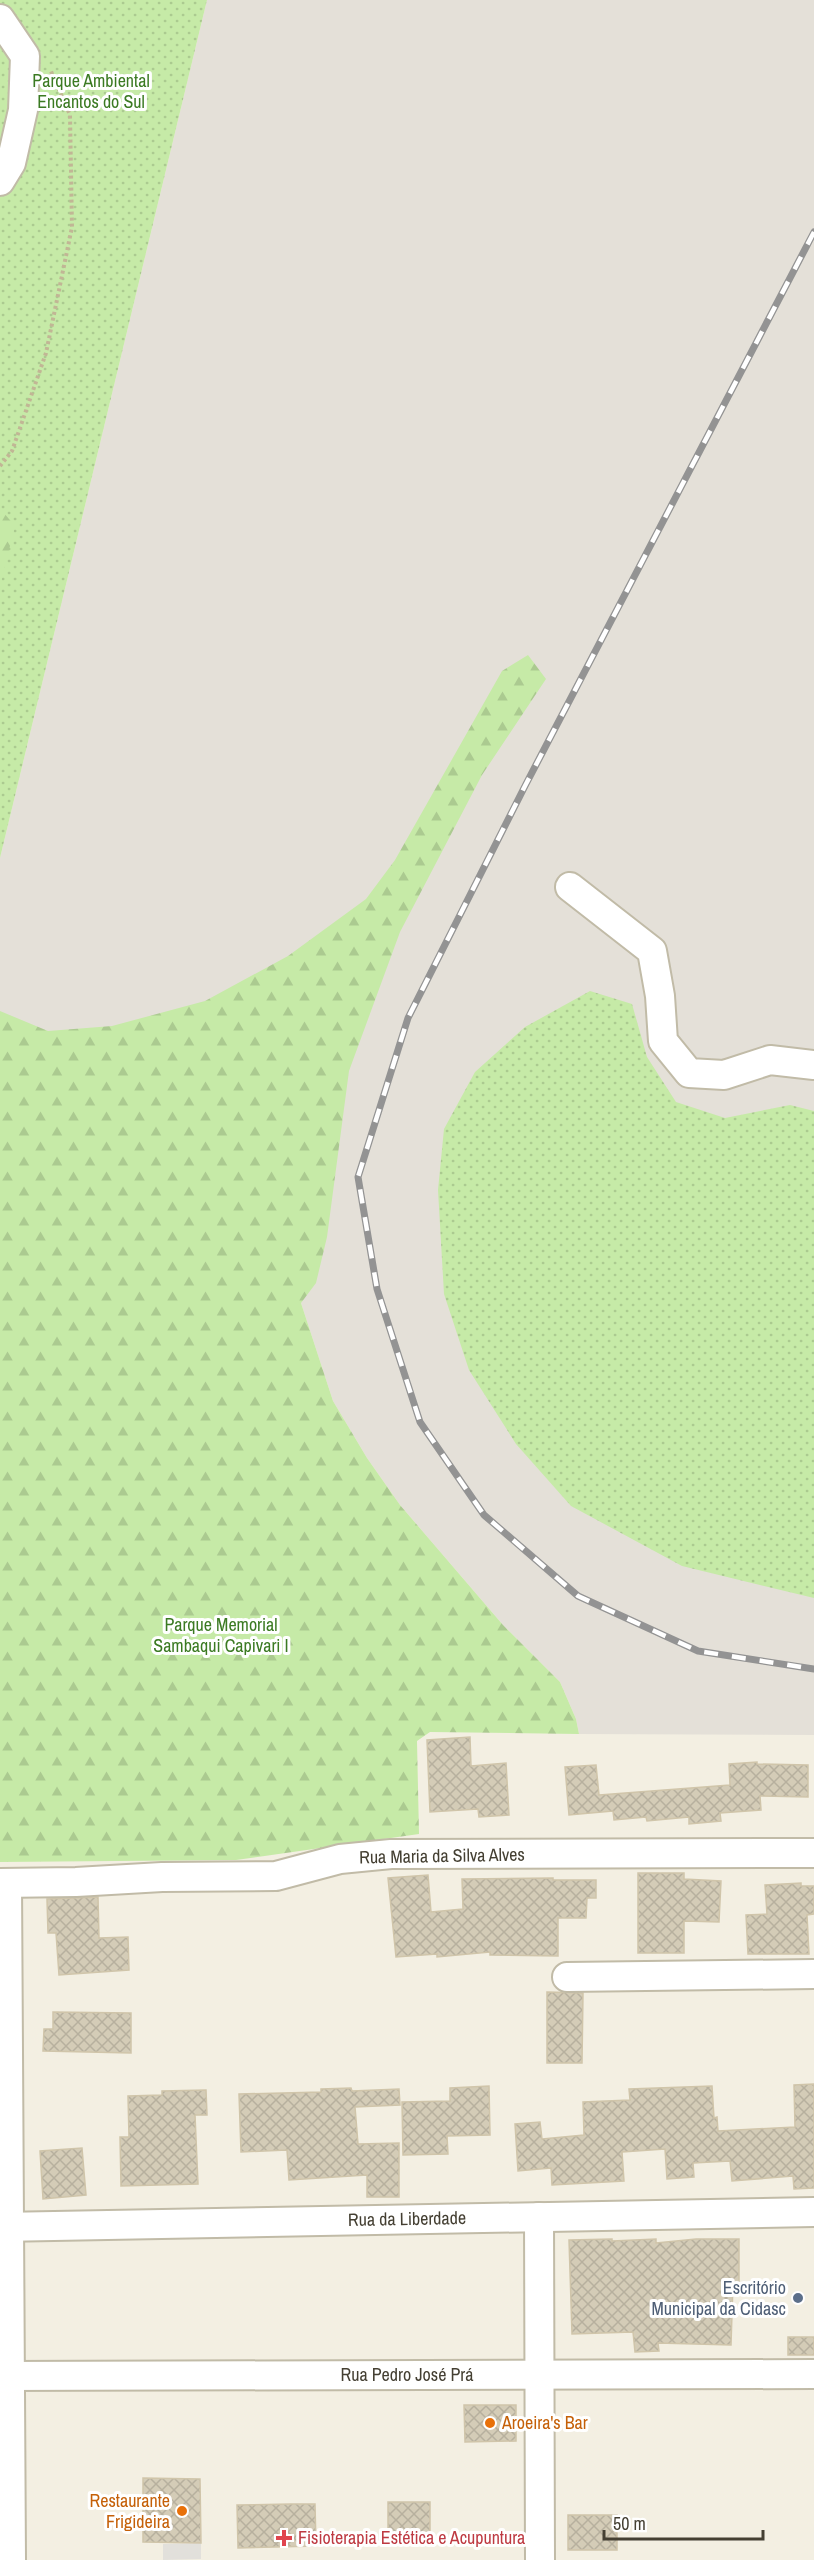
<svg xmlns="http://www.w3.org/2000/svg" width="814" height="2560" font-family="'Archivo Narrow',sans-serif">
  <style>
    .industrial { fill: #e4e0d8 }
    .grass { fill: url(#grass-dots) }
    .forest { fill: url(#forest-firs) }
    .parking { fill: #e2e0db }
    .building { fill: url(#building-cross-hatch); stroke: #d0c5aa; stroke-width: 1.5 }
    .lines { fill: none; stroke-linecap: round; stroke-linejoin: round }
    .minor-casing { stroke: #c1bba7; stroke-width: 32 }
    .path { stroke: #c1b695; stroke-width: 4; stroke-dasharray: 3 3; stroke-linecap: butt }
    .minor { stroke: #fff; stroke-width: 28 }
    .rail-casing { stroke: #939393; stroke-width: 7 }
    .rail { stroke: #fff; stroke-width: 4.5; stroke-dasharray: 14; stroke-linecap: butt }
    .service-dot { fill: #5c6f8a; stroke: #fff; stroke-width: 2 }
    .food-dot { fill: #e8710a; stroke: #fff; stroke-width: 2 }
    .health-dot { fill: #e0444e; stroke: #fff; stroke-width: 2 }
    .labels { text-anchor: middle; stroke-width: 6; stroke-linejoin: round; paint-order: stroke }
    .park-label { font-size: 18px; fill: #3b7a22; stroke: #fff }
    .street-label { font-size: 18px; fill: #443f32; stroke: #fff }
    .service-label { font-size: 18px; fill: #4e5e75; stroke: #fff; text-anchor: end }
    .food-label { font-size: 18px; fill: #c56008; stroke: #fff; text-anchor: start }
    .health-label { font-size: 18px; fill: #be3a42; stroke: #fff; text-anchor: start }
  </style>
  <defs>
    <pattern id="grass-dots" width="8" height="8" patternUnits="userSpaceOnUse" patternTransform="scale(1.5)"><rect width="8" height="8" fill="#c6eaa7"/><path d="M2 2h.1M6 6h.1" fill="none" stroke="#abca90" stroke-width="1.8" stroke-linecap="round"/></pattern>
    <pattern id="forest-firs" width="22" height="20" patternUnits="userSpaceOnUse" patternTransform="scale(1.5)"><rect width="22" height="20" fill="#c6eaa7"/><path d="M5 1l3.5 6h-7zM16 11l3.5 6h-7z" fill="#abca90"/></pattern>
    <pattern id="building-cross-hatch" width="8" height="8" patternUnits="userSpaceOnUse" patternTransform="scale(1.5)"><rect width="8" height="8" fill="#d4ccb7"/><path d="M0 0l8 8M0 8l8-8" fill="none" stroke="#b7b09e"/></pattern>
  </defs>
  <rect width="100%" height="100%" fill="#f3efe2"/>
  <!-- industrial -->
  <polygon class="industrial" points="207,0 814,0 814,1735 579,1734 576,1719 560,1682 503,1625 400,1505 367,1458 333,1401 301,1303 0,1350 0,858"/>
  <!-- grass -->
  <g class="grass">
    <polygon points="0,0 207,0 0,858"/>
    <polygon points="590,991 632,1004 647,1057 676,1102 725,1118 790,1105 814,1111 814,1598 682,1566 571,1506 516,1444 469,1370 444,1294 438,1190 444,1129 475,1072 525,1027"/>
  </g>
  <!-- forest -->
  <g class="forest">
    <polygon points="0,512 3,512 15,526 0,586"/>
    <polygon points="528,655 546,679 482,775 400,932 349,1071 327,1237 316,1283 301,1303 333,1401 367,1458 400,1505 503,1625 560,1682 576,1719 579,1734 430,1732 417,1741 419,1834 236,1860 0,1862 0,1011 48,1031 112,1026 205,1001 288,956 366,899 395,860 502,671"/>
  </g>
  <!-- parking -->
  <polygon class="parking" points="201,2543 201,2559 163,2560 163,2544"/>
  <!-- building -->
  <g class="building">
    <polygon points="470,1737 471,1766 506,1763 509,1815 479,1817 478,1809 430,1812 427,1740"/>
    <polygon points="757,1762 757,1764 808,1765 808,1797 760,1796 761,1810 720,1813 721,1821 689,1824 689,1817 647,1821 646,1817 614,1820 613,1811 569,1815 565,1767 596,1765 599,1795 730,1785 729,1764"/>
    <polygon points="638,1873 684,1873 684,1879 721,1881 719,1922 684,1921 684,1953 638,1953"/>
    <polygon points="428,1875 431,1912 463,1909 462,1879 553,1878 553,1880 596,1880 596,1898 587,1898 586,1918 558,1918 558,1956 490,1955 490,1952 437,1957 437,1954 396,1957 388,1878"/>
    <polygon points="801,1883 801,1886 814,1886 814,1914 807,1915 809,1954 748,1954 746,1915 767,1914 765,1885"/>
    <polygon points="98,1897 99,1938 128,1937 129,1970 59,1975 56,1933 48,1933 47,1899"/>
    <polygon points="547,1992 583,1993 582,2063 547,2063"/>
    <polygon points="53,2012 131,2013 131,2053 43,2051 44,2029 53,2029"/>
    <polygon points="814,2084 814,2188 794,2189 793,2176 732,2181 730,2161 693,2163 694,2177 667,2179 665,2149 622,2152 624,2181 552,2185 551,2168 518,2171 515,2124 540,2122 542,2139 584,2135 583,2102 630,2100 629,2089 712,2086 714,2118 717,2117 718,2131 795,2127 794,2085"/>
    <polygon points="489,2086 490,2135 447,2136 448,2154 403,2155 402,2102 450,2101 450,2088"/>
    <polygon points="351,2088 352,2091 399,2089 400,2105 355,2107 358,2144 399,2143 399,2197 367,2197 367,2175 289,2180 287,2150 241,2152 239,2094 321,2092 321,2089"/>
    <polygon points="206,2090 207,2115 195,2115 198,2184 121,2186 120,2137 129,2137 128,2096 162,2095 162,2091"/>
    <polygon points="82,2148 86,2195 43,2199 40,2151"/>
    <polygon points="612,2239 612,2241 656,2239 656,2243 696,2239 739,2239 739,2283 733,2283 731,2345 658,2343 659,2351 635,2352 633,2332 572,2334 569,2240"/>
    <rect x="788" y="2337" width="26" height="18"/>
    <polygon points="464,2405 516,2405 516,2441 465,2442"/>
    <polygon points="143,2478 200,2479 201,2543 143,2542"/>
    <rect x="388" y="2502" width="42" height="43"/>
    <polygon points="291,2504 315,2504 316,2546 238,2548 237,2505"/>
    <rect x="568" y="2515" width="49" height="35"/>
  </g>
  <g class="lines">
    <!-- minor casing -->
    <g class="minor-casing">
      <g id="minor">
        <polyline points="0,19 25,56 23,110 11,163 0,181"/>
        <polyline points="570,887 652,951 660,996 663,1041 689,1073 724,1075 770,1060 814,1065"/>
        <polyline points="0,1883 76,1882 162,1877 276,1876 340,1859 391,1854 814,1853"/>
        <polyline points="7,1883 11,2560"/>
        <polyline points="567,1977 814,1974"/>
        <polyline points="539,2217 540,2560"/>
        <polyline points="0,2227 814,2212"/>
        <polyline points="0,2376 814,2374"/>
      </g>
    </g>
    <!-- path -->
    <polyline class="path" points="0,466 12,451 46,353 72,227 70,115 50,69"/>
    <!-- minor -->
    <use href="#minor" class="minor"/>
    <!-- rail casing -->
    <g class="rail-casing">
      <polyline id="rail" points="814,232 526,784 408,1018 358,1177 377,1289 420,1422 484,1515 578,1596 698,1651 814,1669"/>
    </g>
    <!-- rail -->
    <use href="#rail" class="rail"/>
  </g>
  <!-- markers -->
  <circle class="service-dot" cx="798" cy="2298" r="6"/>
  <g class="food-dot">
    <circle cx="490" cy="2423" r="6"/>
    <circle cx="182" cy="2511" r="6"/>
  </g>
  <path class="health-dot" d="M281 2529h6v6h6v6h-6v6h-6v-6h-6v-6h6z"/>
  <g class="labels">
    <!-- park labels -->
    <g class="park-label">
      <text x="91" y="87">Parque Ambiental<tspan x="91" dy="21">Encantos do Sul</tspan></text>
      <text x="221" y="1631">Parque Memorial<tspan x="221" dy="21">Sambaqui Capivari I</tspan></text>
    </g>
    <!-- street labels -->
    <g class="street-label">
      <text transform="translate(442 1856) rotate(-1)" y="6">Rua Maria da Silva Alves</text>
      <text transform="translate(407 2219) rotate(-1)" y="6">Rua da Liberdade</text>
      <text x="407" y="2381">Rua Pedro José Prá</text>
    </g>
    <!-- service labels -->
    <g class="service-label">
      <text x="786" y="2294">Escritório<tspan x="786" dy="21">Municipal da Cidasc</tspan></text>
    </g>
    <!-- food labels -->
    <g class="food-label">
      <text x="502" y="2429">Aroeira's Bar</text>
      <text x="170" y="2507" text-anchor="end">Restaurante<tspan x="170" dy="21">Frigideira</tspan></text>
    </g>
    <!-- health labels -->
    <g class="health-label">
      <text x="298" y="2544">Fisioterapia Estética e Acupuntura</text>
    </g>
  </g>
  <!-- scale -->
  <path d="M604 2530v9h159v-9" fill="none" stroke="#443f32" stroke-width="3"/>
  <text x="613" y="2530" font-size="18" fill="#443f32" stroke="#ffffff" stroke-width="4.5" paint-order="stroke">50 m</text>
</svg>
